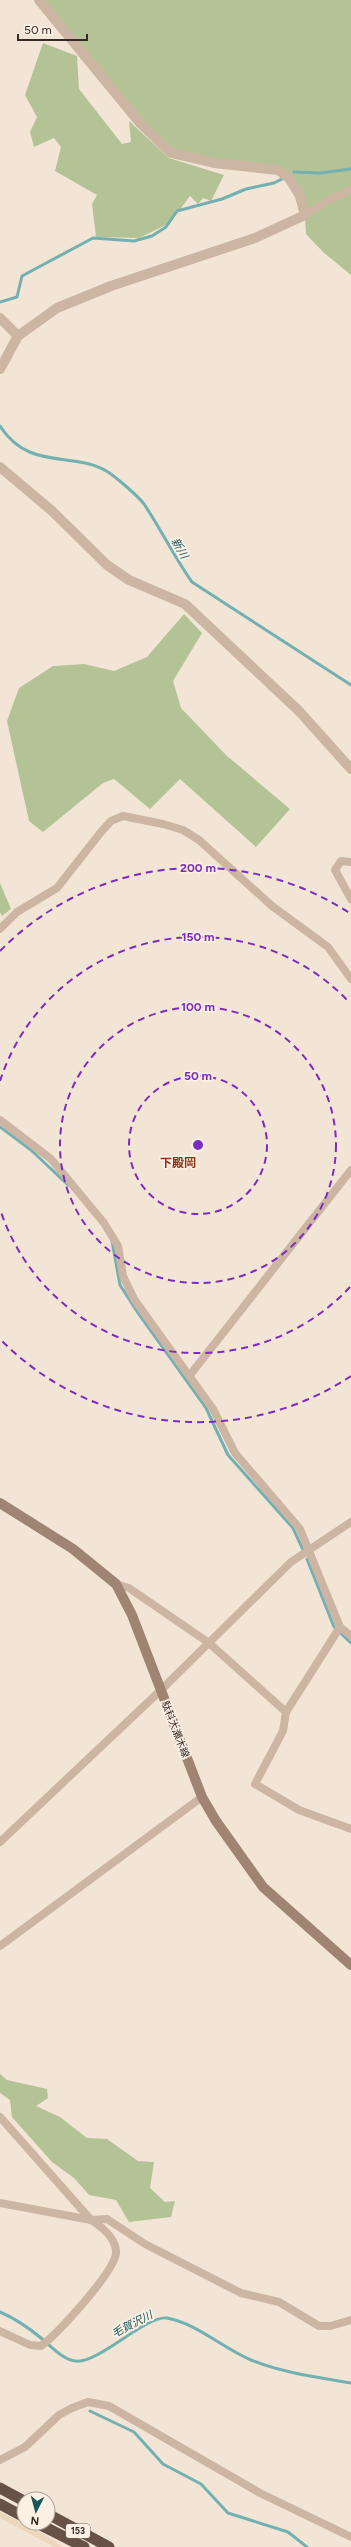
<svg xmlns="http://www.w3.org/2000/svg" width="351" height="2547" font-family="Figtree,'Noto Sans JP',sans-serif">
  <style>
    .green { fill: #b4c395 }
    .plaza { fill: #edd7bc }
    .lines { fill: none; stroke-linecap: round; stroke-linejoin: round }
    .stream { stroke: #73b0b2; stroke-width: 3 }
    .minor { stroke: #ccb5a2; stroke-width: 8 }
    .tertiary { stroke: #ccb5a2; stroke-width: 10 }
    .secondary { stroke: #9f8373; stroke-width: 10 }
    .trunk { stroke: #685248; stroke-width: 11 }
    .ring { fill: none; stroke: #7b2cbf; stroke-width: 2; stroke-dasharray: 7 5 }
    .labels { text-anchor: middle; stroke-width: 3.5; stroke-linejoin: round; paint-order: stroke }
    .shield { fill: #fbf0e3; stroke: #71655e; stroke-width: 1 }
    .shield-label { font-size: 9px; font-weight: bold; fill: #362a25 }
    .street-label { font-size: 10px; fill: #362a25; stroke: #fbf0e3 }
    .water-label { font-size: 11px; font-style: italic; fill: #17565a; stroke: #fbf0e3 }
    .quarter-label { font-size: 12px; font-weight: bold; fill: #8b3217; stroke: #fbf0e3 }
    .centre { fill: #7b2cbf; stroke: #fbf0e3; stroke-width: 2 }
    .ring-label { font-size: 12px; text-anchor: middle; font-weight: bold; fill: #7b2cbf; stroke: #fbf0e3; stroke-width: 3.5; stroke-linejoin: round; paint-order: stroke }
  </style>
  <rect width="100%" height="100%" fill="#f3e5d6"/>
  <!-- green -->
  <g class="green">
    <path d="M39 0H351V275L323 252 306 234C305 200 299 194 278 170L171 153Z"/>
    <polygon points="43,43 77,56 79,89 122,144 131,142 129,121 169,158 224,175 211,201 203,198 198,204 190,196 170,223 139,238 96,237 92,204 97,195 55,171 61,147 54,138 34,147 30,132 37,117 25,95"/>
    <polygon points="184,614 202,633 173,681 181,708 226,755 290,809 256,847 180,779 150,809 114,779 103,783 43,832 29,821 7,721 19,688 53,666 84,664 114,671 147,657"/>
    <polygon points="0,883 11,909 2,916 0,912"/>
    <polygon points="0,2074 7,2080 47,2089 48,2098 36,2106 60,2117 87,2138 107,2139 138,2161 154,2162 150,2188 165,2202 175,2201 171,2217 129,2222 116,2200 89,2195 74,2178 52,2162 12,2117 10,2100 0,2093"/>
  </g>
  <!-- plaza -->
  <polygon class="plaza" points="0,2512 44,2534 63,2547 54,2547 0,2518"/>
  <g class="lines">
    <!-- stream -->
    <g class="stream">
      <polyline points="294,172 320,173 351,169"/>
      <polyline points="0,302 17,297 22,276 93,238 134,241 152,236 166,227 177,211 222,199 246,189 274,183 282,179"/>
      <path d="M0 426C30 472 72 450 108 472 117 478 138 496 144 504 161 529 174 557 192 582L351 685"/>
      <polyline points="0,1127 31,1150 68,1185"/>
      <polyline points="112,1241 120,1285 138,1313 206,1408 228,1455 293,1528 304,1552"/>
      <polyline points="307,1559 334,1627 351,1643"/>
      <path d="M0 2312C14 2318 29 2328 41 2338 51 2346 63 2360 76 2361 98 2364 146 2315 167 2318 198 2324 222 2348 251 2360 283 2373 317 2377 351 2383"/>
      <polyline points="90,2411 134,2432 163,2464 201,2484 228,2513 288,2532 307,2547"/>
    </g>
    <!-- minor -->
    <g class="minor">
      <polyline points="305,215 330,199 351,190"/>
      <polyline points="351,862 341,861 335,870 351,899"/>
      <polyline points="0,929 17,912 57,888 101,832 111,821 123,816 163,824 183,830 199,840 272,906 328,947 351,979"/>
      <polyline points="0,1120 51,1159 104,1223 118,1246 123,1276 134,1299 213,1409 235,1453 300,1529 340,1627 351,1636"/>
      <polyline points="190,1375 351,1170"/>
      <polyline points="116,1584 129,1588 209,1643 286,1712"/>
      <polyline points="340,1627 286,1712 283,1731 255,1784 299,1810 351,1829"/>
      <polyline points="0,1842 161,1690 291,1562 351,1522"/>
      <polyline points="0,1946 202,1797"/>
      <path d="M0 2117 91 2220C102 2227 116 2238 116 2252 116 2271 57 2334 41 2346L30 2345 0 2331"/>
      <polyline points="0,2203 91,2220 107,2219 145,2244 241,2293 279,2302 319,2326 330,2326 351,2320"/>
      <polyline points="0,2460 25,2447 59,2415 72,2408 88,2402 109,2406 260,2493 351,2537"/>
    </g>
    <!-- tertiary -->
    <g class="tertiary">
      <polyline points="0,318 18,336"/>
      <polyline points="0,369 18,336 57,308 111,286 255,238 305,215 300,196 289,178 278,170 214,163 171,153 140,123 39,0"/>
      <polyline points="0,467 51,510 107,565 129,580 185,604 299,711 351,769"/>
    </g>
    <!-- secondary -->
    <polyline class="secondary" points="0,1503 73,1549 116,1584 132,1615 202,1797 216,1821 263,1887 351,1965"/>
    <!-- trunk -->
    <g class="trunk">
      <polyline points="0,2488 24,2501"/>
      <polyline points="0,2504 24,2517"/>
      <polyline points="48,2514 109,2547"/>
      <polyline points="37,2523 84,2547"/>
    </g>
  </g>
  <!-- distance rings -->
  <g class="ring">
    <circle cx="198" cy="1145" r="69"/>
    <circle cx="198" cy="1145" r="138"/>
    <path d="M350 1287A208 208 0 0 1 0 1209M0 1081A208 208 0 0 1 350 1003"/>
    <path d="M351 1376A277 277 0 0 1 0 1339M0 951A277 277 0 0 1 351 914"/>
  </g>
  <g class="labels">
    <!-- shield labels -->
    <rect class="shield" x="66" y="2524" width="24" height="14" rx="3"/>
    <g class="shield-label">
      <text x="78" y="2534">153</text>
    </g>
    <!-- street labels -->
    <g class="street-label">
      <text transform="translate(176 1729) rotate(69)" y="4">駄科大瀬木線</text>
    </g>
    <!-- water labels -->
    <g class="water-label">
      <text transform="translate(180 548) rotate(60)" y="4">新川</text>
      <text transform="translate(132 2324) rotate(-27)" y="4">毛賀沢川</text>
    </g>
    <!-- quarter labels -->
    <g class="quarter-label">
      <text x="178" y="1167">下殿岡</text>
    </g>
  </g>
  <circle cx="198" cy="1145" r="6" class="centre"/>
  <g class="ring-label">
    <text x="198" y="872">200 m</text>
    <text x="198" y="941">150 m</text>
    <text x="198" y="1011">100 m</text>
    <text x="198" y="1080">50 m</text>
  </g>
  <!-- north arrow -->
  <g transform="translate(36 2511) rotate(186)"><circle r="19" fill="#fbf0e3" stroke="#aca197"/>
  <path d="M0-3L7 15L0 10L-7 15Z" fill="#17565a"/>
  <text y="-6" font-size="11" font-weight="bold" text-anchor="middle" fill="#362a25">N</text>
  </g>
  <!-- scale -->
  <path d="M18 34v6h69v-6" fill="none" stroke="#362a25" stroke-width="2"/>
  <text x="24" y="34" font-size="12" fill="#362a25" stroke="#fbf0e3" stroke-width="3" paint-order="stroke">50 m</text>
</svg>
